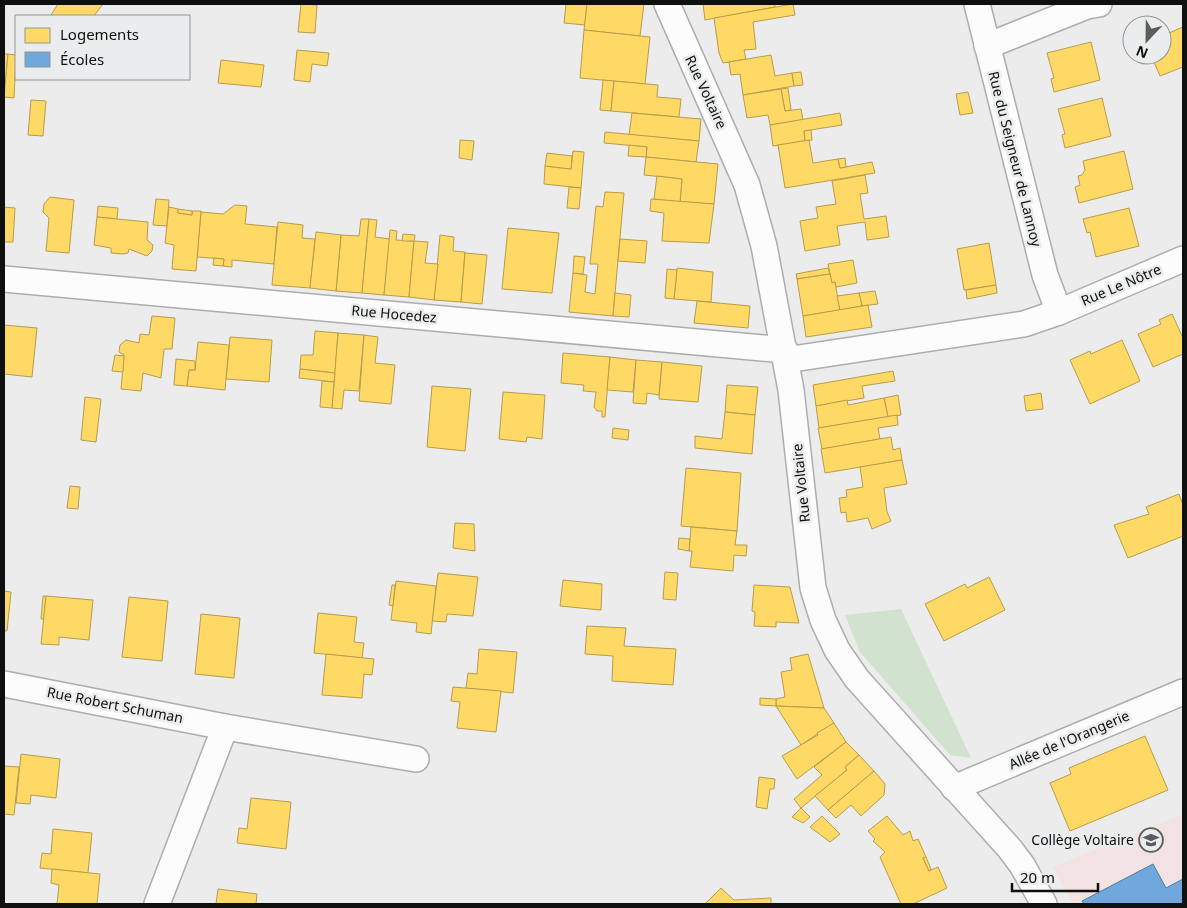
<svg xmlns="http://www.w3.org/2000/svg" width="1187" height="908" font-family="'Noto Sans',sans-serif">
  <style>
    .education { fill: #f2e3e2 }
    .green { fill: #d1e3cf }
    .homes { fill: #ffd966; stroke: #b79c4c }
    .schools { fill: #6fa8dc; stroke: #527a9e }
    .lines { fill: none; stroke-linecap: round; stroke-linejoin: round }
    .minor-casing { stroke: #adadad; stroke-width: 28 }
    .minor { stroke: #fcfcfc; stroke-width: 25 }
    .labels { text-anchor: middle; stroke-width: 5; stroke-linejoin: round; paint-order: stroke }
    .street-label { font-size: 14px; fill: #0e0f0f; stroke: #ebeced }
    .poi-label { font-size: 14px; fill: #0e0f0f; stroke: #ebeced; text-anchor: end }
  </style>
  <rect width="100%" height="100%" fill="#ececec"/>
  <!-- education -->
  <polygon class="education" points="1183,814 1183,904 1073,904 1053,867"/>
  <!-- green -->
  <polygon class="green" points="901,609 971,758 950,755 860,652 845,615"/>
  <!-- homes -->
  <g class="homes">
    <polygon points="58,4 103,4 94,16 53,16 51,15"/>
    <polygon points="301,4 317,5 315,33 298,32"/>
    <polygon points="566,4 587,4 585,25 564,23"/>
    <polygon points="587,4 644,4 640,36 584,30"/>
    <polygon points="703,4 775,4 775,7 705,20"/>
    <polygon points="793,4 795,15 753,22 756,49 744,50 746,59 723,63 719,53 714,18"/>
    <polygon points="1183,27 1183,67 1160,76 1151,55 1162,55 1162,36"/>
    <polygon points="584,30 650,37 645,84 580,78"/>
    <polygon points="1091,42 1100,80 1054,92 1051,79 1054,78 1047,53"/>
    <polygon points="297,50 329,53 327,66 312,64 310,82 294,80"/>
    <polygon points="4,54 8,54 4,97"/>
    <polygon points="8,54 16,55 14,98 4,97"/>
    <polygon points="771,55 775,76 792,73 794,86 743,95 740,74 731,75 729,62"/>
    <polygon points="221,60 264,65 261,87 218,83"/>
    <polygon points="801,72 803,85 794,86 792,73"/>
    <polygon points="603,80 614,81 611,111 600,110"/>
    <polygon points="614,81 658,85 657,97 681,99 679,117 611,111"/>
    <polygon points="788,88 791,110 785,111 781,89"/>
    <polygon points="781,89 785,111 801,109 803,120 770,125 768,115 747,118 743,95"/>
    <polygon points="968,92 973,113 960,115 956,94"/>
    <polygon points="1102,98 1111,136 1065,148 1062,135 1065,134 1058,109"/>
    <polygon points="31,100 46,101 43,136 28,135"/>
    <polygon points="632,113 701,119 699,141 629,135"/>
    <polygon points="840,113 842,125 804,131 805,141 773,146 770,125"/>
    <polygon points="811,130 812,140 805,141 804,131"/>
    <polygon points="605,132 699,141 696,162 646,157 647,147 604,143"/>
    <polygon points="460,140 474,141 472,160 459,158"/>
    <polygon points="809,140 813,163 838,159 840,168 872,162 875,173 785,188 778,145"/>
    <polygon points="629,145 647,147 646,157 628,156"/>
    <polygon points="573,151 584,152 581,188 544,184 545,166 571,169"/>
    <polygon points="1124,151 1133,189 1079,203 1075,187 1080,185 1078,176 1082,175 1085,170 1083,161"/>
    <polygon points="547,153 572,156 571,169 545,166"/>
    <polygon points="646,157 718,164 714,204 680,202 682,179 644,175"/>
    <polygon points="845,158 846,167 840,168 838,159"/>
    <polygon points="865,175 868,193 860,194 864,219 886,216 889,237 867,240 865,222 837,226 840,245 805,251 800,221 818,218 816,207 836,204 832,181"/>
    <polygon points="657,176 682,179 680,202 654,199"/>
    <polygon points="569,187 581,188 579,209 567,208"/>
    <polygon points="605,192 624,193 613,316 569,312 573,273 587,275 585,292 595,294 598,264 590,264 596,206 603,207"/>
    <polygon points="50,197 74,200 69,253 46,251 49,218 43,212 44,204"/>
    <polygon points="156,199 169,200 167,226 153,225"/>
    <polygon points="651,199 714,204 709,243 662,241 664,213 650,211"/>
    <polygon points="235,205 247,206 245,224 277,227 274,264 232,260 232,267 223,266 224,259 197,257 201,212 223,214"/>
    <polygon points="98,206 118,208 117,219 97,217"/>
    <polygon points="4,207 15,208 13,242 4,242"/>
    <polygon points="169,207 178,209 178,213 192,215 192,211 201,211 196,271 172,269 174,245 165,243"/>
    <polygon points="1129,208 1139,246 1096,257 1090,232 1087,233 1083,219"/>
    <polygon points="178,209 192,211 192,215 178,213"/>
    <polygon points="97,217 148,222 147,240 153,245 152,251 147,256 129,249 128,253 123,254 111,253 111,248 94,245"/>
    <polygon points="361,219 369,219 362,293 336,291 341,235 359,236"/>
    <polygon points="369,219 377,220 375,237 390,239 384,295 362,293"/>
    <polygon points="278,222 303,225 302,238 315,239 310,288 272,285"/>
    <polygon points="508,228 559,233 552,293 502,289"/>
    <polygon points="390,230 397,231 396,240 414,241 409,297 384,295"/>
    <polygon points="316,232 341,235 336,291 310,288"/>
    <polygon points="403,234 415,235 414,241 402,241"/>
    <polygon points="440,235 454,237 453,251 465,252 461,302 434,300"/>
    <polygon points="620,239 647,241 645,263 618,261"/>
    <polygon points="414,241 428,242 425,263 438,264 434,300 409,297"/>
    <polygon points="989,243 996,285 964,290 957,249"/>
    <polygon points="465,253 487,255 482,304 461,302"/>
    <polygon points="574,256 585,257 583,274 573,273"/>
    <polygon points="214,258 224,259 223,266 213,265"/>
    <polygon points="853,260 857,283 836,287 835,282 832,283 828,264"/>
    <polygon points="677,268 713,272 711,302 674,299"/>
    <polygon points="828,268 830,274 797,279 796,274"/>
    <polygon points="667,269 677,270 674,299 665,298"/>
    <polygon points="830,274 832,283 835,282 840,310 803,316 797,279"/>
    <polygon points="996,285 997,293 967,299 966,290"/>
    <polygon points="875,291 878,304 862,306 859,293"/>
    <polygon points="615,293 631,295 629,317 613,316"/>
    <polygon points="859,293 862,306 840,310 837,296"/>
    <polygon points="697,301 750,306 748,328 694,323"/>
    <polygon points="868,305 872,327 806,337 803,316"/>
    <polygon points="1172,314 1183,338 1183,354 1153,367 1138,334 1161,324 1159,320"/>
    <polygon points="152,316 175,318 172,349 164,349 161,378 143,373 141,391 121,389 124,355 119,352 120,345 126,340 139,343 140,334 149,335"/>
    <polygon points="4,325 37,328 32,377 4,374"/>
    <polygon points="315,331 338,333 335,373 300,369 301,355 313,355"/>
    <polygon points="338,333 364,335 359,391 344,390 342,409 332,408"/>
    <polygon points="364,335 378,337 375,363 395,365 391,404 359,401"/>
    <polygon points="230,337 272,340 269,382 226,379"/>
    <polygon points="1122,340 1140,381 1090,404 1070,360 1090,351 1091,354"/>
    <polygon points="198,342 229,345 225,390 187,386 189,370 195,370"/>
    <polygon points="563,353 610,357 605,417 602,417 602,411 597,411 594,407 596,392 583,391 584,385 561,383"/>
    <polygon points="115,355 124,356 123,372 112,371"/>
    <polygon points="610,357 636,360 633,392 607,390"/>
    <polygon points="176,359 195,361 195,370 189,370 187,386 174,385"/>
    <polygon points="636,360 662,362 659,395 647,393 646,404 633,403"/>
    <polygon points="662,362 702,366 698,402 659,399"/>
    <polygon points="300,369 335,373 334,382 299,378"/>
    <polygon points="893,371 895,381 862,386 864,398 816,406 813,385"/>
    <polygon points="322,381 334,382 332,408 320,407"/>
    <polygon points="727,385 758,387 755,415 725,412"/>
    <polygon points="432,386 471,389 465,451 427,447"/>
    <polygon points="503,392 545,395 542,439 527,437 526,442 499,439"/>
    <polygon points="1041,393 1043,409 1026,411 1024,396"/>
    <polygon points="898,395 901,415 888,417 884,398"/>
    <polygon points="85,397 101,399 96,442 81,440"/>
    <polygon points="884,398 888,417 819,428 816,406 847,400 848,405"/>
    <polygon points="725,412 755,415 752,454 695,448 695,436 722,439"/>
    <polygon points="897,415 898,425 878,428 880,439 822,449 818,428"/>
    <polygon points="613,428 629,430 628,440 612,438"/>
    <polygon points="891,437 893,450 900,448 902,460 825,473 821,449"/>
    <polygon points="902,460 907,484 884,488 887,512 891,521 872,529 868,518 847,522 846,512 841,513 839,498 847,497 846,490 863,487 860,467"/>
    <polygon points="686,468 741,473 737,531 681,526"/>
    <polygon points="70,486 80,487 78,509 67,508"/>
    <polygon points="1179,494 1183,505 1183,536 1128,558 1114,525 1149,514 1146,507"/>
    <polygon points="455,523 474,524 475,551 453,548"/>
    <polygon points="691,527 737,531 735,545 747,545 746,556 734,555 733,571 690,567 692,551 689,551"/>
    <polygon points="679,538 690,539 689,551 678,549"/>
    <polygon points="665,572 678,573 676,600 663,599"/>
    <polygon points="438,573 478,577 473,616 447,614 446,622 432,621"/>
    <polygon points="989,577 1005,610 944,641 925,604 965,584 967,588"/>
    <polygon points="563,580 602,584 601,610 560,606"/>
    <polygon points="396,581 436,586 431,634 416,632 417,623 391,620"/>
    <polygon points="392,585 395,585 393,606 389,605"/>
    <polygon points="754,585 790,587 799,623 776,622 776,627 754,626 755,612 752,611"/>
    <polygon points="4,591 11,592 7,631 4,631"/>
    <polygon points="43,596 46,596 44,619 41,619"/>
    <polygon points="46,596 93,600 89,640 59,637 59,645 41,644"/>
    <polygon points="129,597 168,601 162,661 122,657"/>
    <polygon points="318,613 357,617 354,642 364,643 362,658 314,653"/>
    <polygon points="201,614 240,618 234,678 195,674"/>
    <polygon points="587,626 626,628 624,646 676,649 673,685 612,681 613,656 585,654"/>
    <polygon points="479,649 517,652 513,693 466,688 468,673 477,674"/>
    <polygon points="326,654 374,659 372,675 364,674 362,698 322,695"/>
    <polygon points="808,654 824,708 776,706 776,699 785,697 781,672 792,670 790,658"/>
    <polygon points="453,687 501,691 496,732 457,728 460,702 451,701"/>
    <polygon points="760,698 776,699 776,706 760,705"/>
    <polygon points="776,706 824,708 834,723 801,745"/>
    <polygon points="834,723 846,742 797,779 782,756 818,735 817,733"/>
    <polygon points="1145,736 1168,790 1070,831 1050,783 1071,774 1069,768"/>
    <polygon points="846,742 859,755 845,767 847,770 801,808 794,799 822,775 814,767"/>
    <polygon points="21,754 60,759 56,798 31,795 30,804 16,803"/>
    <polygon points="859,755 874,771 828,810 815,796 847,770 845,767"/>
    <polygon points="4,766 19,767 14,815 4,814"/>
    <polygon points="874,771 885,784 884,795 861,816 851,805 836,818 828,810"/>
    <polygon points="759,777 775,779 774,789 770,789 767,809 756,807"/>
    <polygon points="251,798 291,802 286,849 237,843 239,828 247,829"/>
    <polygon points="801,808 810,817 803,823 792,817"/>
    <polygon points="822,816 840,834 830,842 810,827"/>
    <polygon points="887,816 903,835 910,831 913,841 918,839 926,857 923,858 929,871 938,867 947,888 913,904 901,904 880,857 885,852 873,841 875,839 868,831"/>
    <polygon points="53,829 92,833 88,873 40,868 42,853 51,854"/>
    <polygon points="926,857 931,869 929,871 923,858"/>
    <polygon points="52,869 100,874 97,904 57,904 59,885 51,883"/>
    <polygon points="721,888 734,900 771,898 771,904 705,904"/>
    <polygon points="218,889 257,894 256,904 216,904"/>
  </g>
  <!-- schools -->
  <polygon class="schools" points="1153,864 1166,888 1183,879 1183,904 1084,904 1082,901"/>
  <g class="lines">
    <!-- minor casing -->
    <g class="minor-casing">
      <g id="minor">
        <polyline points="667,4 747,185 764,246 791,390 813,588 823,620 837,650 857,679 1010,849 1022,865 1044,904"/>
        <polyline points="977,4 1045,275 1059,312"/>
        <polyline points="987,46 1087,6 1099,4"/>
        <polyline points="4,279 785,350"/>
        <polyline points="786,360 1024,324 1059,312 1183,259"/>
        <polyline points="4,684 225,727 416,759"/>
        <polyline points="954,788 1183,692"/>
        <polyline points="157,904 225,727"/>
      </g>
    </g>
    <!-- minor -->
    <use href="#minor" class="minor"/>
  </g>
  <!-- icons -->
  <defs>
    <g id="school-ring" transform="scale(1.25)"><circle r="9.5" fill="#ebeced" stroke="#5c5c5c" stroke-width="1.5"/><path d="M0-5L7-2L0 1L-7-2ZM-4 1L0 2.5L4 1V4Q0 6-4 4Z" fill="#5c5c5c"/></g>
  </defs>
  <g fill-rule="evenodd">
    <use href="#school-ring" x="1151" y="840"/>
  </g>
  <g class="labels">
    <!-- street labels -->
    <g class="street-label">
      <text transform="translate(706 92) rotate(65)" y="5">Rue Voltaire</text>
      <text transform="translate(1015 159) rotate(76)" y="5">Rue du Seigneur de Lannoy</text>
      <text transform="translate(1121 285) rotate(-23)" y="5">Rue Le Nôtre</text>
      <text transform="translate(394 314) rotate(5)" y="5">Rue Hocedez</text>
      <text transform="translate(801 483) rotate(-96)" y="5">Rue Voltaire</text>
      <text transform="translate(115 705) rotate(11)" y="5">Rue Robert Schuman</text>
      <text transform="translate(1069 740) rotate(-23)" y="5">Allée de l'Orangerie</text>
    </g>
    <!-- poi labels -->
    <g class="poi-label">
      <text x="1134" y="845">Collège Voltaire</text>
    </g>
  </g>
  <!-- border -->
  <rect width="1187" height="908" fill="none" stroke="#0e0f0f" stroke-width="10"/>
  <!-- legend -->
  <rect x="15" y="15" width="175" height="65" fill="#ebeced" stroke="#939494"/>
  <rect x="25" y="28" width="25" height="15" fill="#ffd966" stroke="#939494"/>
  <text x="60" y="40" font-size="15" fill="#0e0f0f">Logements</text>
  <rect x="25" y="52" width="25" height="15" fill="#6fa8dc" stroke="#939494"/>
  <text x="60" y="65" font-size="15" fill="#0e0f0f">Écoles</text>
  <!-- north arrow -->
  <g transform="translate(1147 40) rotate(202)"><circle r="24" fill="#ebeced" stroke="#939494"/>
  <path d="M0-4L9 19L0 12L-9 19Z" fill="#5c5c5c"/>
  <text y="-8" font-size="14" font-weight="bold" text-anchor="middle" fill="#0e0f0f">N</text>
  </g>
  <!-- scale -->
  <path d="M1012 883v8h86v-8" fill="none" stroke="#0e0f0f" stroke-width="2.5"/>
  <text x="1020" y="883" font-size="15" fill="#0e0f0f" stroke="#ebeced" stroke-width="4" paint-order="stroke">20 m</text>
</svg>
